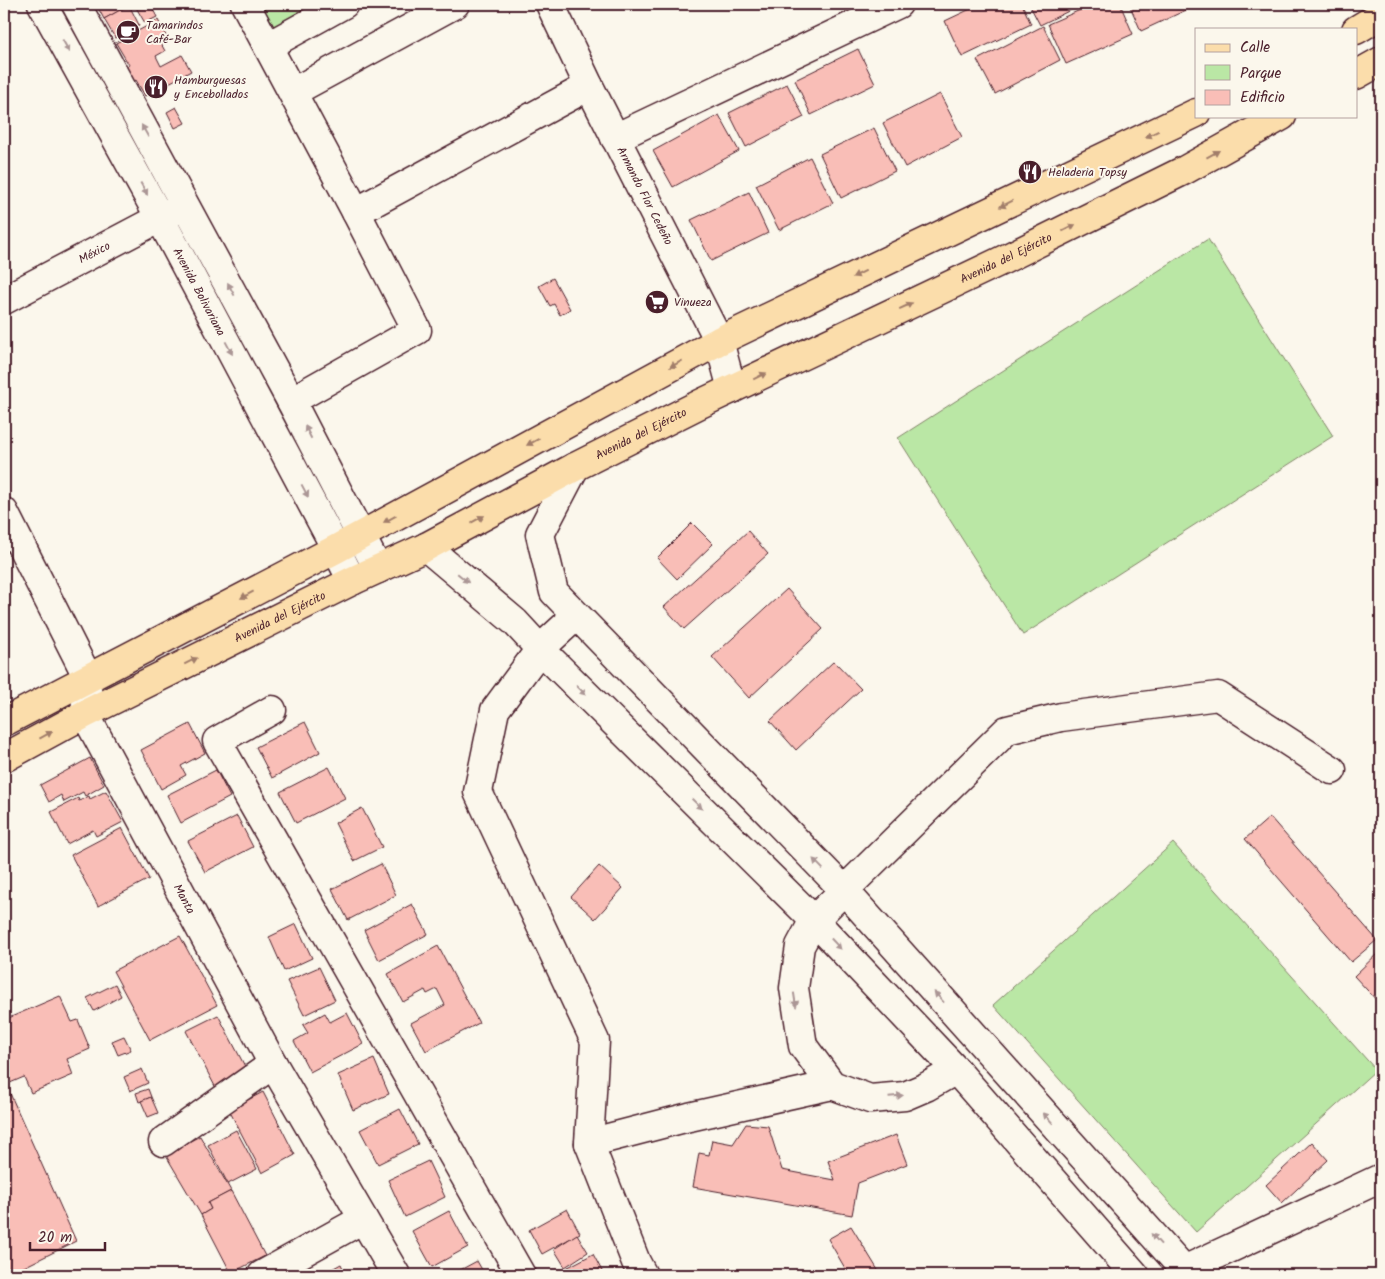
<svg xmlns="http://www.w3.org/2000/svg" width="1385" height="1279" font-family="Kalam,sans-serif">
  <style>
    .green { fill: #bae7a5; stroke: #828368 }
    .building { fill: #f9beb7; stroke: #4a1f2b }
    .lines { fill: none; stroke-linecap: round; stroke-linejoin: round }
    .minor-casing { stroke: #4a1f2b; stroke-width: 31 }
    .major-casing { stroke: #4a1f2b; stroke-width: 31 }
    .minor { stroke: #fbf7ec; stroke-width: 28 }
    .major { stroke: #fbddab; stroke-width: 28 }
    .oneway { fill: #ab9695 }
    .oneway2 { fill: #a27e6b }
    .labels { text-anchor: middle; stroke-width: 4; stroke-linejoin: round; paint-order: stroke }
    .poi-label { font-size: 12px; fill: #4a1f2b; stroke: #fbf7ec; text-anchor: start }
    .street-label { font-size: 12px; fill: #4a1f2b; stroke: #fbf7ec }
  </style>
  <rect width="100%" height="100%" fill="#fbf7ec"/>
  <filter id="ink" filterUnits="userSpaceOnUse"><feTurbulence type="fractalNoise" baseFrequency=".02" numOctaves="2"/><feDisplacementMap in="SourceGraphic" scale="10" xChannelSelector="R" yChannelSelector="G"/><feConvolveMatrix kernelMatrix="1 2 1 2 8 2 1 2 1" color-interpolation-filters="sRGB"/></filter>
  <g filter="url(#ink)">
    <!-- green -->
    <g class="green">
      <polygon points="252,4 326,4 269,35"/>
      <polygon points="1208,239 1333,436 1023,635 898,438"/>
      <polygon points="1173,843 1376,1070 1196,1232 993,1005"/>
    </g>
    <!-- building -->
    <g class="building">
      <polygon points="96,4 129,4 130,5 104,19"/>
      <polygon points="134,4 150,4 157,17 145,23"/>
      <polygon points="981,4 1022,4 1031,24 962,57 945,21"/>
      <polygon points="1029,4 1083,4 1040,25"/>
      <polygon points="1094,4 1120,4 1133,34 1066,64 1048,24"/>
      <polygon points="1129,4 1199,4 1141,31"/>
      <polygon points="129,5 139,25 115,38 104,19"/>
      <polygon points="158,20 167,38 160,42 165,51 156,56 161,66 182,55 191,71 145,96 136,80 127,86 119,71 129,65 116,43"/>
      <polygon points="1043,26 1060,60 995,94 977,60"/>
      <polygon points="858,49 875,84 811,115 795,80"/>
      <polygon points="787,84 804,117 746,147 729,113"/>
      <polygon points="940,94 962,137 905,167 883,123"/>
      <polygon points="176,107 185,123 175,128 167,112"/>
      <polygon points="719,115 739,151 673,187 653,151"/>
      <polygon points="874,128 895,171 841,198 820,154"/>
      <polygon points="810,157 833,203 779,230 756,185"/>
      <polygon points="749,192 768,233 711,261 691,220"/>
      <polygon points="553,278 570,309 560,315 554,304 550,306 539,286"/>
      <polygon points="692,523 713,544 677,579 657,558"/>
      <polygon points="748,531 768,554 684,629 664,607"/>
      <polygon points="787,589 823,629 749,698 712,657"/>
      <polygon points="834,661 861,689 796,750 770,721"/>
      <polygon points="305,722 320,752 272,778 256,747"/>
      <polygon points="190,724 205,753 181,766 186,775 161,789 141,750"/>
      <polygon points="90,758 104,785 85,796 83,792 64,802 61,795 49,802 40,785"/>
      <polygon points="329,767 345,798 296,823 280,792"/>
      <polygon points="216,770 230,797 181,823 167,795"/>
      <polygon points="106,791 123,822 96,836 93,830 67,844 51,812 78,798 79,801 89,796 90,799"/>
      <polygon points="362,808 382,847 354,861 335,823"/>
      <polygon points="237,816 253,847 205,872 188,841"/>
      <polygon points="1270,817 1377,940 1351,962 1245,839"/>
      <polygon points="122,828 149,879 98,906 71,855"/>
      <polygon points="381,864 396,895 348,920 332,889"/>
      <polygon points="599,866 623,888 595,919 571,897"/>
      <polygon points="412,904 428,934 379,960 364,930"/>
      <polygon points="296,924 312,958 284,971 269,937"/>
      <polygon points="180,936 217,1005 150,1040 113,971"/>
      <polygon points="438,946 479,1023 426,1051 411,1023 445,1005 437,989 427,994 425,990 403,1002 388,974"/>
      <polygon points="1381,950 1381,1005 1354,976"/>
      <polygon points="319,967 335,1000 304,1015 287,981"/>
      <polygon points="115,984 121,996 94,1011 87,998"/>
      <polygon points="60,996 72,1022 78,1020 90,1049 67,1059 73,1075 31,1093 24,1077 10,1083 4,1067 4,1020"/>
      <polygon points="325,1013 330,1022 347,1013 363,1044 310,1072 294,1041 308,1033 303,1025"/>
      <polygon points="218,1015 250,1076 218,1092 186,1031"/>
      <polygon points="124,1036 131,1050 118,1055 112,1041"/>
      <polygon points="374,1059 389,1094 353,1110 338,1075"/>
      <polygon points="142,1069 148,1083 130,1091 124,1077"/>
      <polygon points="4,1080 76,1241 8,1275 4,1275"/>
      <polygon points="148,1089 151,1097 139,1102 136,1093"/>
      <polygon points="263,1092 295,1155 262,1173 229,1110"/>
      <polygon points="151,1097 158,1113 148,1117 141,1101"/>
      <polygon points="400,1109 418,1144 378,1164 360,1130"/>
      <polygon points="746,1124 768,1126 782,1170 835,1180 828,1161 896,1135 907,1164 858,1183 852,1215 693,1187 699,1153 709,1155 712,1140 733,1144"/>
      <polygon points="236,1130 257,1169 228,1184 208,1145"/>
      <polygon points="200,1136 231,1191 208,1203 211,1209 201,1215 165,1154"/>
      <polygon points="1312,1142 1328,1160 1282,1203 1266,1185"/>
      <polygon points="428,1161 445,1197 405,1217 388,1180"/>
      <polygon points="231,1191 265,1256 231,1273 201,1215 211,1209 208,1203"/>
      <polygon points="567,1209 580,1233 542,1254 529,1230"/>
      <polygon points="449,1211 468,1247 432,1267 412,1231"/>
      <polygon points="851,1226 881,1275 849,1275 828,1239"/>
      <polygon points="577,1234 588,1252 565,1267 554,1249"/>
      <polygon points="593,1254 604,1275 553,1275"/>
      <polygon points="477,1261 485,1275 451,1275"/>
      <polygon points="341,1264 346,1275 321,1275"/>
    </g>
    <g class="lines">
      <!-- minor casing -->
      <g class="minor-casing">
        <g id="minor">
          <path id="s1" d="M42 4 160 218 336 549 352 581"/>
          <polyline points="76,4 291,401 378,569"/>
          <polyline points="245,4 356,212 417,330 291,401"/>
          <path id="s2" d="M550 4 589 86 719 341 732 389"/>
          <polyline points="268,46 344,4"/>
          <polyline points="293,92 455,4"/>
          <polyline points="615,138 898,4"/>
          <polyline points="356,212 589,86"/>
          <path id="s3" d="M4 300 175 210"/>
          <polyline points="575,467 540,534 554,592 844,890 1189,1275"/>
          <path id="s4" d="M4 512 88 678 85 714 273 1064 396 1275"/>
          <polyline points="426,547 515,622 540,649 814,920 956,1070 1135,1275"/>
          <polyline points="576,616 540,649 495,710 478,792 595,1041 589,1143 636,1262 643,1275"/>
          <polyline points="272,710 217,741 521,1275"/>
          <polyline points="956,1070 926,1087 905,1096 870,1099 832,1085 803,1046 794,988 800,946 814,920 1007,730 1061,717 1218,696 1332,770"/>
          <polyline points="163,1142 273,1064"/>
          <polyline points="589,1143 689,1117 832,1085"/>
          <polyline points="262,1275 363,1219"/>
          <polyline points="1179,1275 1184,1270 1381,1178"/>
        </g>
      </g>
      <!-- major casing -->
      <g class="major-casing">
        <g id="major">
          <polyline points="1356,30 1381,15"/>
          <polyline points="1356,75 1381,61"/>
          <polyline points="4,722 336,549 719,341 1196,113"/>
          <path id="s5" d="M4 758 85 714 352 581 426 547 575 467 700 404 1003 260 1185 170 1282 116"/>
        </g>
      </g>
      <!-- minor -->
      <use href="#minor" class="minor"/>
      <!-- major -->
      <use href="#major" class="major"/>
    </g>
    <!-- one-way arrows -->
    <defs><path id="oneway-solid" d="M-6-.8H1V-3.2L6.5 0L1 3.2V.8H-6Z" transform="scale(1.25)"/></defs>
    <g class="oneway">
      <use href="#oneway-solid" transform="translate(66 46) rotate(61)"/>
      <use href="#oneway-solid" transform="translate(145 131) rotate(-119)"/>
      <use href="#oneway-solid" transform="translate(144 189) rotate(61)"/>
      <use href="#oneway-solid" transform="translate(231 289) rotate(-118)"/>
      <use href="#oneway-solid" transform="translate(229 348) rotate(62)"/>
      <use href="#oneway-solid" transform="translate(308 432) rotate(-117)"/>
      <use href="#oneway-solid" transform="translate(305 491) rotate(62)"/>
      <use href="#oneway-solid" transform="translate(463 578) rotate(40)"/>
      <use href="#oneway-solid" transform="translate(581 690) rotate(45)"/>
      <use href="#oneway-solid" transform="translate(697 804) rotate(45)"/>
      <use href="#oneway-solid" transform="translate(818 864) rotate(-134)"/>
      <use href="#oneway-solid" transform="translate(836 944) rotate(47)"/>
      <use href="#oneway-solid" transform="translate(939 997) rotate(-132)"/>
      <use href="#oneway-solid" transform="translate(795 1000) rotate(81)"/>
      <use href="#oneway-solid" transform="translate(896 1096) rotate(-5)"/>
      <use href="#oneway-solid" transform="translate(1048 1118) rotate(-132)"/>
      <use href="#oneway-solid" transform="translate(1156 1239) rotate(-132)"/>
    </g>
    <g class="oneway2">
      <use href="#oneway-solid" transform="translate(1152 134) rotate(154)"/>
      <use href="#oneway-solid" transform="translate(1213 154) rotate(-29)"/>
      <use href="#oneway-solid" transform="translate(1006 204) rotate(154)"/>
      <use href="#oneway-solid" transform="translate(1069 228) rotate(-27)"/>
      <use href="#oneway-solid" transform="translate(859 274) rotate(154)"/>
      <use href="#oneway-solid" transform="translate(906 306) rotate(-25)"/>
      <use href="#oneway-solid" transform="translate(676 364) rotate(152)"/>
      <use href="#oneway-solid" transform="translate(760 376) rotate(-26)"/>
      <use href="#oneway-solid" transform="translate(533 442) rotate(152)"/>
      <use href="#oneway-solid" transform="translate(390 519) rotate(152)"/>
      <use href="#oneway-solid" transform="translate(478 519) rotate(-28)"/>
      <use href="#oneway-solid" transform="translate(247 595) rotate(152)"/>
      <use href="#oneway-solid" transform="translate(191 661) rotate(-26)"/>
      <use href="#oneway-solid" transform="translate(46 735) rotate(-29)"/>
    </g>
  </g>
  <!-- icons -->
  <defs>
    <g id="cafe-disc" transform="scale(1.25)"><circle r="9.5" fill="#4a1f2b" stroke="#fbf7ec"/><path d="M-5.5-4.5H6V0H3Q3 3.5 0 3.5H-2.5Q-5.5 3.5-5.5 0ZM3-3.2v2h1.7v-2ZM-6 4.5H4V6H-6Z" fill="#fff"/></g>
    <g id="restaurant-disc" transform="scale(1.25)"><circle r="9.5" fill="#4a1f2b" stroke="#fbf7ec"/><path d="M-5-6h1v4h1v-4h1v4h1v-4h1v5L-1.5 .5V6h-2V.5L-5-1ZM5-6V6H3V1.5H1.5Q1.5-4 5-6Z" fill="#fff"/></g>
    <g id="supermarket-disc" transform="scale(1.25)"><circle r="9.5" fill="#4a1f2b" stroke="#fbf7ec"/><path d="M-6-5.5h2.5l.6 2H6L4.5 2H-2.5L-4.4-4H-6ZM-1.5 3.2a1.3 1.3 0 1 0 .1 0ZM3 3.2a1.3 1.3 0 1 0 .1 0Z" fill="#fff"/></g>
  </defs>
  <g fill-rule="evenodd">
    <use href="#cafe-disc" x="128" y="32"/>
    <use href="#restaurant-disc" x="156" y="87"/>
    <use href="#restaurant-disc" x="1030" y="172"/>
    <use href="#supermarket-disc" x="657" y="302"/>
  </g>
  <g class="labels">
    <!-- poi labels -->
    <g class="poi-label">
      <text x="146" y="29">Tamarindos<tspan x="146" dy="14">Café-Bar</tspan></text>
      <text x="174" y="84">Hamburguesas<tspan x="174" dy="14">y Encebollados</tspan></text>
      <text x="1048" y="176">Heladeria Topsy</text>
      <text x="674" y="306">Vinueza</text>
    </g>
    <!-- street labels -->
    <g class="street-label">
      <text dy="4" stroke="none"><textPath href="#s2" startOffset="214">Armando Flor Cedeño</textPath></text>
      <text dy="4" stroke="none"><textPath href="#s3" startOffset="102">México</textPath></text>
      <text dy="4" stroke="none"><textPath href="#s5" startOffset="1120">Avenida del Ejército</textPath></text>
      <text dy="4" stroke="none"><textPath href="#s1" startOffset="328">Avenida Bolivariana</textPath></text>
      <text dy="4" stroke="none"><textPath href="#s5" startOffset="715">Avenida del Ejército</textPath></text>
      <text dy="4" stroke="none"><textPath href="#s5" startOffset="310">Avenida del Ejército</textPath></text>
      <text dy="4" stroke="none"><textPath href="#s4" startOffset="432">Manta</textPath></text>
    </g>
  </g>
  <!-- margin -->
  <rect width="1385" height="1279" fill="none" stroke="#fbf7ec" stroke-width="20"/>
  <rect x="10" y="10" width="1365" height="1259" fill="none" stroke="#4a1f2b" stroke-width="2" filter="url(#ink)"/>
  <!-- legend -->
  <rect x="1195" y="28" width="162" height="90" fill="#fbf7ec" stroke="#b4a19f"/>
  <rect x="1205" y="44" width="25" height="8" fill="#fbddab" stroke="#b4a19f"/>
  <text x="1240" y="52" font-size="15" fill="#4a1f2b">Calle</text>
  <rect x="1205" y="65" width="25" height="15" fill="#bae7a5" stroke="#b4a19f"/>
  <text x="1240" y="78" font-size="15" fill="#4a1f2b">Parque</text>
  <rect x="1205" y="90" width="25" height="15" fill="#f9beb7" stroke="#b4a19f"/>
  <text x="1240" y="102" font-size="15" fill="#4a1f2b">Edificio</text>
  <!-- scale -->
  <path d="M30 1242v8h75v-8" fill="none" stroke="#4a1f2b" stroke-width="2.5"/>
  <text x="38" y="1242" font-size="15" fill="#4a1f2b" stroke="#fbf7ec" stroke-width="4" paint-order="stroke">20 m</text>
</svg>
